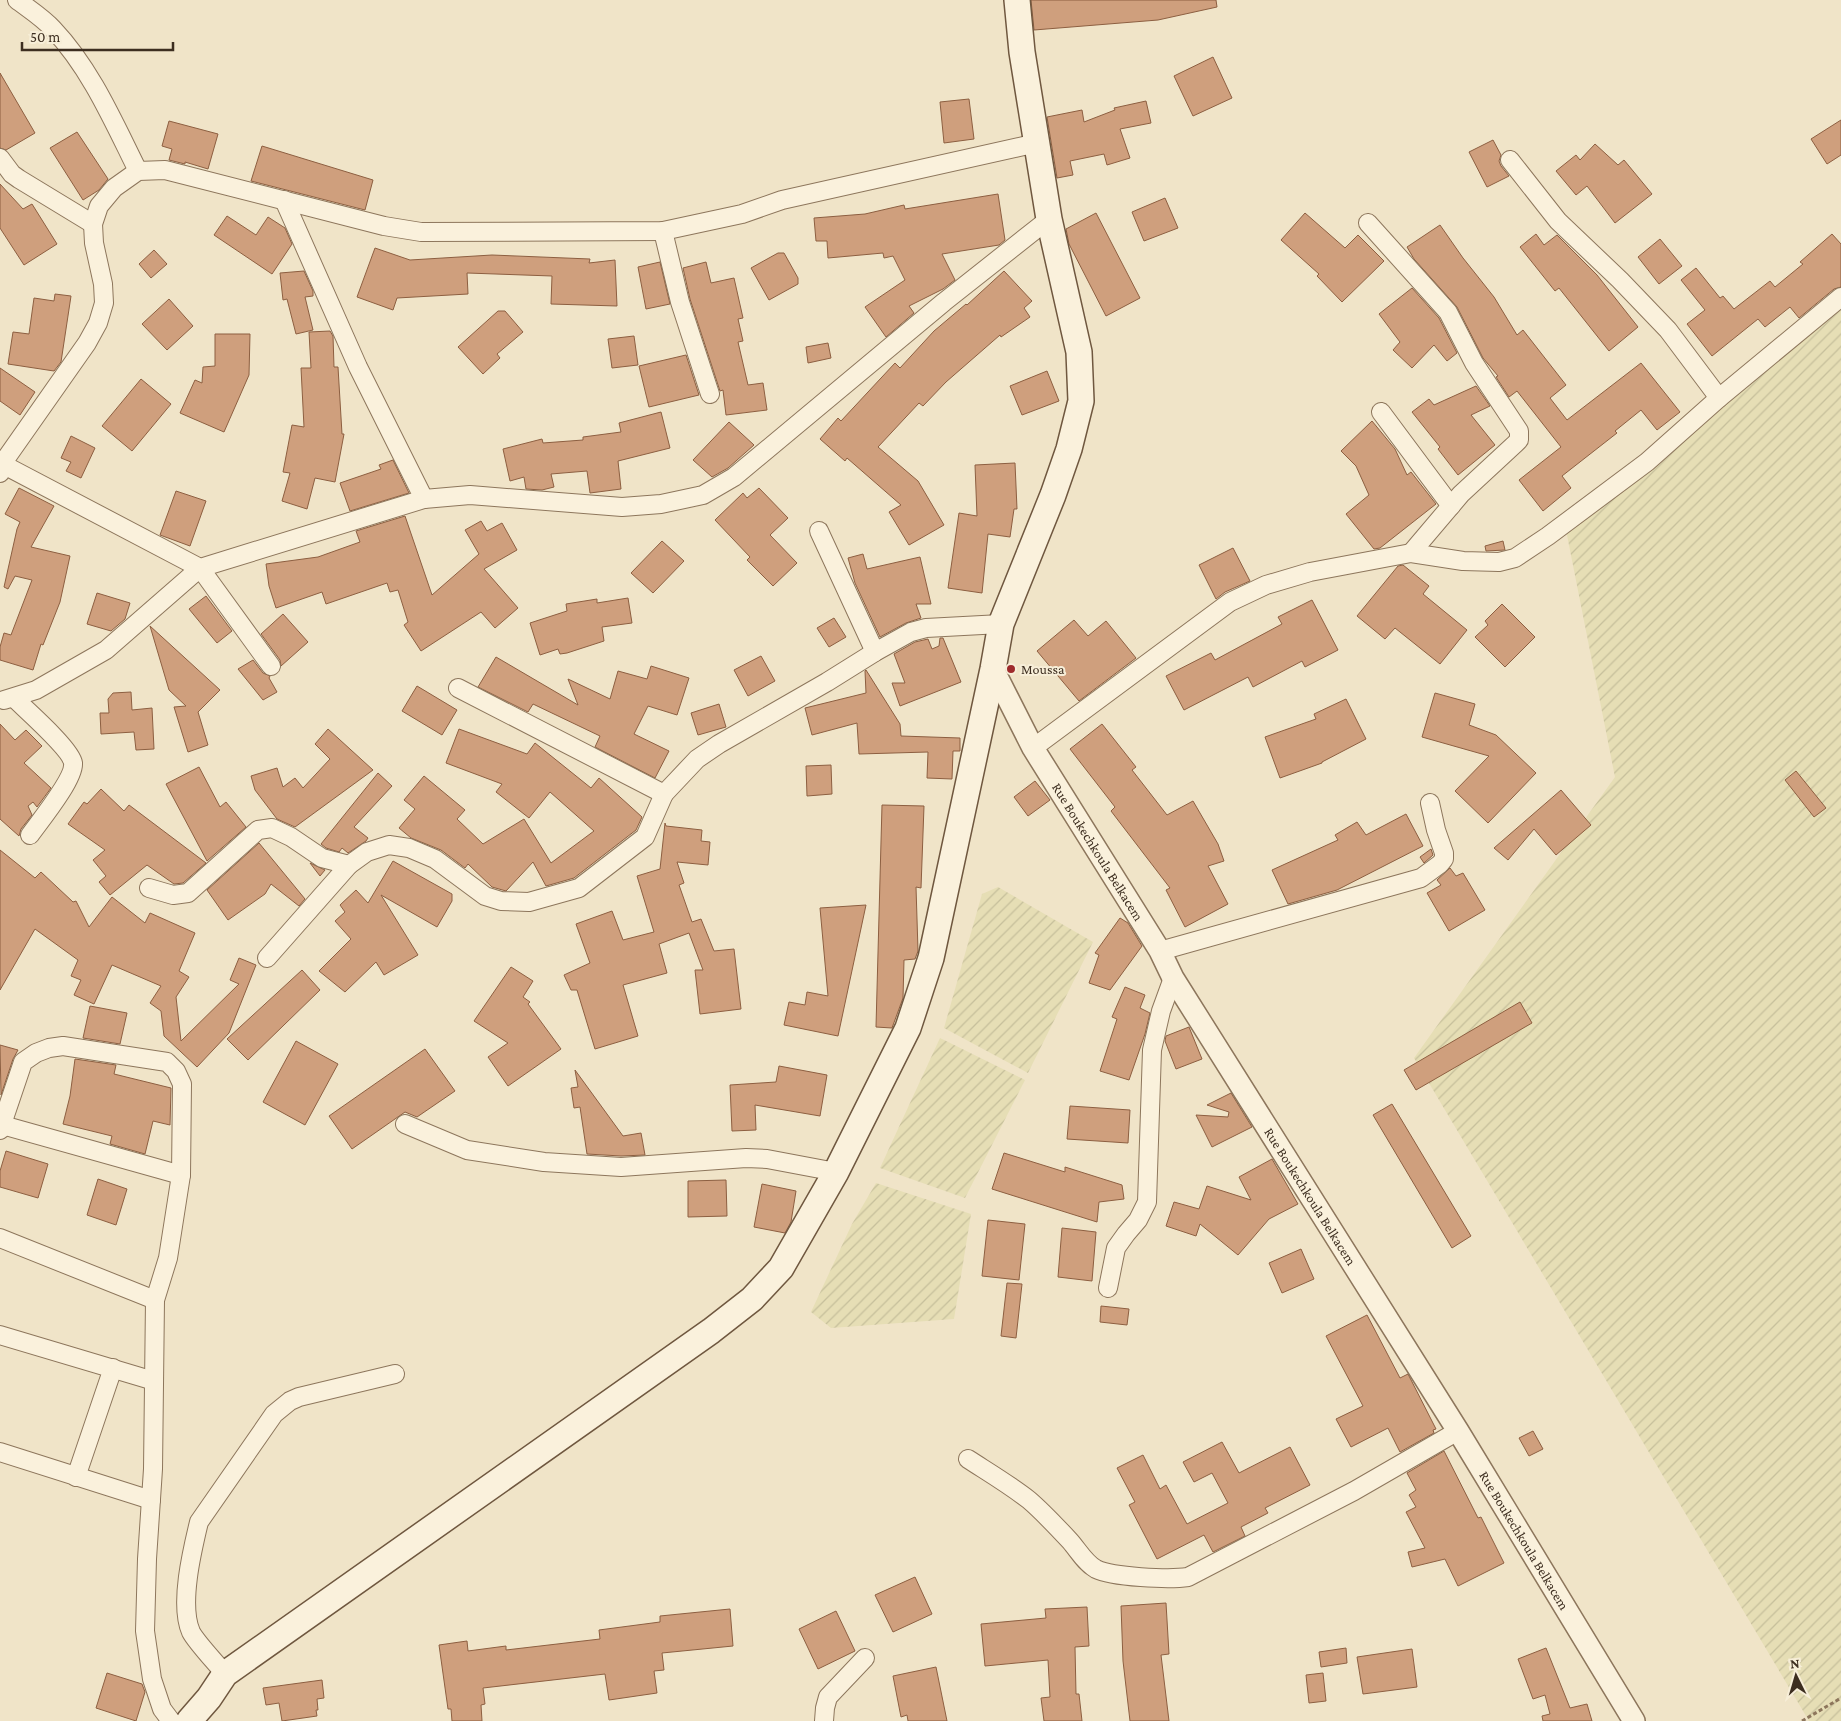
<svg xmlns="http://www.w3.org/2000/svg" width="1841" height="1721" font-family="'Crimson Pro',serif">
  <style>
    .farmland { fill: url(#farmland-furrows) }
    .building { fill: #cf9f7d; stroke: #8d5f41 }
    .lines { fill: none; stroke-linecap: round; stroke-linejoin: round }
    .minor-casing { stroke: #8d765c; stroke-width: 20 }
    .tertiary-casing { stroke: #8d765c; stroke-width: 24 }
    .secondary-casing { stroke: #6f573f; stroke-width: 28 }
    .path { stroke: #8d765c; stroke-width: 3; stroke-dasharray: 4 2.5; stroke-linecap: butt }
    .minor { stroke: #faf1dc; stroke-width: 18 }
    .tertiary { stroke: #faf1dc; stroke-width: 21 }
    .secondary { stroke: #faf1dc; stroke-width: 25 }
    .poi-dot { fill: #9e2a2b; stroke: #f7eed8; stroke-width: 2 }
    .labels { text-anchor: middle; stroke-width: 4; stroke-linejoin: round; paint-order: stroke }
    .poi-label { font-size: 14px; fill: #3d2e20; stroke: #f7eed8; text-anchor: start }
    .street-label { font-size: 14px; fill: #3d2e20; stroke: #f7eed8 }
  </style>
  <defs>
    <pattern id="farmland-furrows" width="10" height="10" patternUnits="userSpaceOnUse" patternTransform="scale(1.25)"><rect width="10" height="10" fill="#e6deb5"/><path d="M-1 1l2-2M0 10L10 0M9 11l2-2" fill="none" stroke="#c6bf9b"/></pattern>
  </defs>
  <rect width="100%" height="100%" fill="#f0e4c8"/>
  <!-- farmland -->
  <g class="farmland">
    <polygon points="1841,308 1841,1721 1809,1721 1414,1058 1615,777 1564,520"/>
    <polygon points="998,887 1093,942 1028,1073 944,1028 982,894"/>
    <polygon points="940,1038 1025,1080 965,1198 880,1168"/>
    <polygon points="876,1183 971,1214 954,1319 831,1328 811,1312 852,1224"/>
  </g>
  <!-- building -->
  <g class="building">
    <polygon points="1031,0 1216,0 1217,7 1158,20 1034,30"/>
    <polygon points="1213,57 1232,98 1193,116 1174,76"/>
    <polygon points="0,73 35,133 6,150 0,148"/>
    <polygon points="969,99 974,139 944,143 940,102"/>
    <polygon points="1146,101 1151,123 1120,129 1130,158 1107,165 1104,154 1070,161 1073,175 1057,178 1047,117 1082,110 1084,122 1115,110 1114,108"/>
    <polygon points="1841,120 1841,155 1827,164 1811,139"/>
    <polygon points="169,121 218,134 208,169 185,162 185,164 169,160 172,149 162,146"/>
    <polygon points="77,132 108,179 99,190 83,200 50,148"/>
    <polygon points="1493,140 1501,155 1499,161 1501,166 1509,176 1487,187 1469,152"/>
    <polygon points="1595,144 1618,165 1624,160 1652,194 1615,223 1587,186 1576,195 1556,171 1576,155 1580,160"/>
    <polygon points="262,146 373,180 365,210 251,181"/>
    <polygon points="0,184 23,209 32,204 57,244 24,265 0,228"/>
    <polygon points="998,194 1005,240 999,245 942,254 955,280 943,289 909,306 914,313 886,337 865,307 905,280 893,256 884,258 883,253 828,258 827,241 816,241 814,218 865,214 904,205 905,209"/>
    <polygon points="1165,198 1178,228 1144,241 1132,212"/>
    <polygon points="1096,213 1140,298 1106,316 1069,244 1066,229"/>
    <polygon points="1305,213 1345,248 1358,235 1384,261 1342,302 1317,276 1319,274 1281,240"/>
    <polygon points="227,216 256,235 268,217 285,228 292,244 272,274 214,235"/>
    <polygon points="1440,225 1463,258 1494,297 1517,335 1523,330 1566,385 1550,398 1567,420 1641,363 1680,412 1657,430 1641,410 1615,431 1617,433 1562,476 1571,488 1543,511 1519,480 1561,447 1517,391 1509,397 1496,377 1498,376 1483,358 1457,307 1414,259 1407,247"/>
    <polygon points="1536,234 1544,245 1557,235 1597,275 1638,327 1609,351 1559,288 1555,291 1520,247"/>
    <polygon points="1832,234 1841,244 1841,287 1834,289 1799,318 1790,307 1765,327 1758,319 1712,356 1687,324 1705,310 1681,280 1696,268 1720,298 1723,296 1734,309 1770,281 1775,287 1803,264 1800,262"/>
    <polygon points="1660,239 1682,266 1659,284 1638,257"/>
    <polygon points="375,248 410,260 492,255 590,259 589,263 615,260 617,306 551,304 552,276 467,273 468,294 397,298 393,310 357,297"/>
    <polygon points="154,250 167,264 151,278 139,264"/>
    <polygon points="778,253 784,253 798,278 798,284 769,300 751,268"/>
    <polygon points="660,262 670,304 646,309 638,267"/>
    <polygon points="706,262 711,283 734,278 743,318 738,319 743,341 738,342 748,385 763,383 767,410 726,415 723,390 720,391 690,299 683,268"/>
    <polygon points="304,271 313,291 313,296 305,297 313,330 296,334 287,299 283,300 280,273"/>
    <polygon points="1004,271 1032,301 1024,308 1030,317 1001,337 1000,335 946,382 923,406 919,403 878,447 918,481 944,525 909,545 889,512 901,505 847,458 845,461 820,439 838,418 841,421 895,363 900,368 934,331 966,304 967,305"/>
    <polygon points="1412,288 1439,318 1457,353 1447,361 1434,345 1412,368 1393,350 1400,342 1379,314"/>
    <polygon points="55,294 71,296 61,362 54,371 8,364 13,332 29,334 34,298 54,301"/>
    <polygon points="169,299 193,326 167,350 142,324"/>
    <polygon points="498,311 505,311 523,332 497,354 500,358 483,374 458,347"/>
    <polygon points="330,331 333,336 334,367 338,367 342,434 344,434 335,482 315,478 307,509 282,501 290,473 283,472 292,425 304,427 301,368 311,368 309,332"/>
    <polygon points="215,334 250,334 249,375 224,432 180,413 195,380 202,383 203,367 215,366"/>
    <polygon points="634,336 638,365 612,368 608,339"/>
    <polygon points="828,343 831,358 808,363 806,347"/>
    <polygon points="686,355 699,395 649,407 639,366"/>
    <polygon points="0,368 35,392 20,415 0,401"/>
    <polygon points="1047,371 1059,401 1022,415 1010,386"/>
    <polygon points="141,379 171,404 132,451 102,426"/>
    <polygon points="1476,386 1490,406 1471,415 1495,445 1458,475 1438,449 1440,447 1412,412 1429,399 1434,405"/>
    <polygon points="661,412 670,448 618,461 621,489 590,493 587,471 551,474 554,487 542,490 526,489 524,477 510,481 503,449 542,439 543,443 583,440 583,437 621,432 619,423"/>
    <polygon points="1372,421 1395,449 1407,475 1411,472 1436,504 1380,548 1374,549 1346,514 1369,495 1356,466 1341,451"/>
    <polygon points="729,422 754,445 728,468 712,477 693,460"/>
    <polygon points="71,436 95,448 81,478 66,471 71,462 61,458"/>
    <polygon points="393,460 409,493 350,511 340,483 381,469 379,465"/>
    <polygon points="1015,463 1017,509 1014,509 1010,537 988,534 982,593 948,588 959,513 977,516 975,465"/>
    <polygon points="19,488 54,506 31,547 70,556 60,602 43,645 41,644 33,670 0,660 0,647 4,633 11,635 32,580 15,576 8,589 4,587 17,529 20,522 5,514"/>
    <polygon points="759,488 788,518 770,535 797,563 773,586 747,560 750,557 715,520 743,493 747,498"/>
    <polygon points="176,491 206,501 190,546 160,535"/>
    <polygon points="405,516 432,595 479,554 465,530 481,521 487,531 502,523 517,550 484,569 518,608 495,628 481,612 421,651 404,625 408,622 398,590 390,592 387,583 326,604 322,592 276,608 269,586 266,564 318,557 360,542 356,531"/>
    <polygon points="662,541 684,561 653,593 631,573"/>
    <polygon points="1503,541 1505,550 1486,551 1485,546"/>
    <polygon points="1233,548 1250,581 1225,592 1216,599 1199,565"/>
    <polygon points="863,554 867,569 920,557 931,604 916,604 921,618 906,623 880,637 855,583 848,558"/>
    <polygon points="1403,565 1429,586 1423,594 1467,630 1440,664 1395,628 1385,639 1357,616 1398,566"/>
    <polygon points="97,593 130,603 125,619 111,631 87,624"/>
    <polygon points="206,596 232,631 217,643 189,609"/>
    <polygon points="628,598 632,623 602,627 604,641 567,653 560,654 558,649 540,655 530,623 567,611 566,604 597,599 597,603"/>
    <polygon points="1312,600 1338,650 1305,667 1302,661 1253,687 1248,677 1184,710 1166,676 1211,653 1215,660 1282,624 1278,617"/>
    <polygon points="1502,604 1535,637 1505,667 1475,637 1488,625 1485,621"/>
    <polygon points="283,614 308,642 281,666 280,660 261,634"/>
    <polygon points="834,618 846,637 829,647 817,628"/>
    <polygon points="1074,620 1088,636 1106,621 1136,658 1079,701 1037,651"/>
    <polygon points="150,626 220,690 198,712 208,745 188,752 174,707 186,706 169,690"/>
    <polygon points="940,638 943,638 961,682 900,706 892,683 905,683 894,654 915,642 928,639 932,649 939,646"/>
    <polygon points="761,656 775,681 748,696 734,670"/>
    <polygon points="496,657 578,705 568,679 610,699 618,671 647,679 651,666 689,678 677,715 648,706 634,734 669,751 655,778 595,747 600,736 533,704 528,712 478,687"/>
    <polygon points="253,660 263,673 270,676 269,678 277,692 263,700 238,669"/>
    <polygon points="866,670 900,724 901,736 960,738 960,751 953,751 952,779 927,778 928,752 859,754 857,723 812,735 805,708 866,693 865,671"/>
    <polygon points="417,686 457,710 442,735 402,711"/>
    <polygon points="131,692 132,710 152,708 154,749 136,750 134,732 101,734 100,713 109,713 108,699 113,693"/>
    <polygon points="1435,693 1475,704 1469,725 1496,735 1536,773 1488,823 1455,791 1489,756 1422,737"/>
    <polygon points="1346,699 1366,739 1322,762 1322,763 1280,778 1265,737 1316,719 1314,714"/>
    <polygon points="719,704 726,727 698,735 691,713"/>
    <polygon points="0,724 15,740 26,730 42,746 24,763 51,788 37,807 33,802 28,806 32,815 21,829 19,836 0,819"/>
    <polygon points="1102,724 1136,767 1132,770 1167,815 1193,801 1218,844 1224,861 1208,866 1228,904 1185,927 1166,890 1170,888 1111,811 1115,807 1070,749"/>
    <polygon points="328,729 373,770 295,827 277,819 255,790 251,776 277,768 283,787 295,778 303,788 330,759 315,744"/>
    <polygon points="459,729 527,754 535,743 591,788 599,778 642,817 636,830 574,878 546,886 533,862 506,891 492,887 468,864 465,868 441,850 411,838 399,828 415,809 404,800 424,776 465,810 457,819 483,844 524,819 551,863 594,831 550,792 529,818 496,792 502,784 446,763"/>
    <polygon points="831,765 832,794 807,796 806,766"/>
    <polygon points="199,767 220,807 226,802 246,827 207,861 166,784"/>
    <polygon points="1796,771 1826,808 1814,817 1785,780"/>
    <polygon points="378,773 392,786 354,827 368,838 366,841 348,853 342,848 339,852 326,848 321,844"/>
    <polygon points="1035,781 1050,800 1028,816 1014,797"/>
    <polygon points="101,789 124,811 129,805 206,863 183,883 174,884 147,865 110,895 99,882 106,876 93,860 105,850 68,824 84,802 87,804"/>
    <polygon points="1561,790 1591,825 1556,855 1534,829 1508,860 1494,848"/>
    <polygon points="882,805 924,806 921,888 916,887 918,951 915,959 904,960 903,998 892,1028 876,1027"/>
    <polygon points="1406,814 1423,846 1337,890 1288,904 1272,870 1338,840 1335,835 1357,822 1366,835"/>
    <polygon points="665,823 666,826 702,830 701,841 710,842 708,865 677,862 684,883 679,885 692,922 701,919 714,951 734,949 741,1009 700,1014 695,970 703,970 689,933 659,944 667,973 623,985 638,1036 595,1049 577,990 571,990 564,975 590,963 576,924 612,911 623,940 654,932 637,876 660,869"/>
    <polygon points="259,843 305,899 299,906 271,884 265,894 228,920 207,890"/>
    <polygon points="1431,849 1433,855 1424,863 1420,857"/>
    <polygon points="0,850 35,878 41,872 73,902 76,901 89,927 112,897 145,923 150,913 195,933 179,971 189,977 176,997 181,1041 239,984 230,980 239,958 256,965 229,1033 197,1067 164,1036 161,1011 150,1003 161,986 112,965 94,1004 74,995 81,980 71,976 78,960 35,929 0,990"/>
    <polygon points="393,861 452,894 452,901 437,927 381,895 418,955 384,975 376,962 345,992 319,971 351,939 335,921 345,912 340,905 356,890 368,903"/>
    <polygon points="310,863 325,870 320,876"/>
    <polygon points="1450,868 1456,876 1463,873 1485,910 1449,931 1427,893 1441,885 1437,880"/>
    <polygon points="866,905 838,1036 784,1025 789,1002 805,1005 807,992 828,996 820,908"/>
    <polygon points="1120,918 1128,923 1142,946 1110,990 1089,983 1099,955 1095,953"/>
    <polygon points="511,967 533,981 523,997 530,1002 528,1004 561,1049 508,1086 488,1057 508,1043 474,1021"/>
    <polygon points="302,970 320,990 248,1060 227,1039"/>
    <polygon points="1125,987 1145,995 1140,1008 1150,1013 1145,1034 1129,1080 1100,1071 1117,1019 1112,1017"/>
    <polygon points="1520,1002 1532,1023 1416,1090 1404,1070"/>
    <polygon points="90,1006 127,1013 120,1044 83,1038"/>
    <polygon points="1189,1027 1202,1059 1176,1069 1165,1041 1166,1036"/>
    <polygon points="296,1041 338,1064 305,1125 263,1102"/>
    <polygon points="0,1045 18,1050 13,1059 1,1095"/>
    <polygon points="425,1049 455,1091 417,1117 405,1112 352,1149 329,1116"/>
    <polygon points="75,1059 116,1065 114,1074 171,1088 170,1125 153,1121 145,1154 110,1144 112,1136 63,1124 70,1096"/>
    <polygon points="779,1066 827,1075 820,1116 755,1105 756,1130 732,1131 730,1085 776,1082"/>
    <polygon points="575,1070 623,1136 641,1133 645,1155 621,1156 587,1154 580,1107 574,1108 571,1088 578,1087"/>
    <polygon points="1231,1093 1252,1127 1212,1147 1196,1115 1228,1117 1229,1112 1207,1105"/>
    <polygon points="1392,1104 1471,1236 1452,1248 1373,1115"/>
    <polygon points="1070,1106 1130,1110 1128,1143 1067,1139"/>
    <polygon points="6,1151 48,1164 38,1198 0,1187 0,1171"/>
    <polygon points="1004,1153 1065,1172 1065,1167 1122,1185 1124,1199 1099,1202 1097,1222 992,1189"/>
    <polygon points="1272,1159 1298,1204 1269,1219 1238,1255 1200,1224 1196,1236 1166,1226 1174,1202 1199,1209 1207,1186 1251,1200 1239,1177"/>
    <polygon points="98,1179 127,1189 116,1225 87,1215"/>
    <polygon points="726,1180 727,1216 688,1217 688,1181"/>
    <polygon points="762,1184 796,1191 791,1222 785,1233 754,1227"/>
    <polygon points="988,1220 1025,1224 1019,1280 982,1276"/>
    <polygon points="1062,1228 1096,1232 1092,1281 1058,1277"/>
    <polygon points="1301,1249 1314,1279 1282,1293 1269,1263"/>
    <polygon points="1007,1283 1022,1284 1016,1338 1001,1336"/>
    <polygon points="1101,1306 1129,1309 1127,1325 1100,1322"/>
    <polygon points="1367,1315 1400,1378 1408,1374 1436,1429 1433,1430 1434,1433 1400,1452 1388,1428 1351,1447 1336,1419 1363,1406 1326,1336"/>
    <polygon points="1533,1431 1543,1449 1529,1456 1519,1438"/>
    <polygon points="1222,1442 1239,1473 1290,1447 1310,1485 1265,1508 1268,1513 1241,1527 1245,1536 1213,1552 1204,1535 1157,1559 1129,1505 1135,1502 1117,1468 1143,1455 1160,1489 1166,1485 1187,1524 1228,1503 1212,1473 1194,1482 1183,1462"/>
    <polygon points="1444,1451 1478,1518 1481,1517 1504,1563 1458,1586 1445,1559 1412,1567 1408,1552 1425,1548 1406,1512 1416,1507 1409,1495 1416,1490 1407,1473"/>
    <polygon points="915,1577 932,1614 893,1632 875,1595"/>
    <polygon points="1166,1603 1169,1654 1161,1655 1169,1721 1130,1721 1123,1661 1121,1606"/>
    <polygon points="1087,1607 1089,1646 1075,1647 1076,1694 1079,1694 1082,1721 1044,1721 1041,1698 1050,1697 1048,1660 985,1666 981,1624 1046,1618 1045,1609"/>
    <polygon points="730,1609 733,1646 662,1653 664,1670 654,1671 657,1693 609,1700 605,1674 483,1688 485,1704 481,1705 482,1721 452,1721 451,1709 448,1709 439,1645 467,1641 468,1651 506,1646 506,1650 600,1639 599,1630 660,1622 660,1616"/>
    <polygon points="836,1611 855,1651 818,1669 799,1629"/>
    <polygon points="1346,1648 1347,1663 1321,1667 1319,1652"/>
    <polygon points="1546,1648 1570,1708 1587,1704 1592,1721 1543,1721 1542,1716 1550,1714 1545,1695 1533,1699 1518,1659"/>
    <polygon points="1412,1649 1417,1687 1363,1694 1357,1657"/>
    <polygon points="936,1667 947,1721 908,1721 907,1715 901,1717 893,1676"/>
    <polygon points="107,1673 142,1684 145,1692 136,1721 96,1708"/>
    <polygon points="1323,1673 1326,1701 1309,1703 1306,1675"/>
    <polygon points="322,1680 324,1698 317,1699 318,1710 316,1710 317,1716 282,1721 279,1703 266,1705 263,1688"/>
  </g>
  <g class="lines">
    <!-- minor casing -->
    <g class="minor-casing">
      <g id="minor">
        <path d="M17 0C29 9 43 18 53 29 91 69 114 123 138 171"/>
        <polyline points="0,158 12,174 19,179 93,224"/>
        <polyline points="1510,160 1558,221 1620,280 1668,330 1719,398"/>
        <polyline points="284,200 358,367 424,499"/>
        <polyline points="1368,223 1448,312 1474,363 1519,431 1519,440 1515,444 1461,494 1411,553"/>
        <polyline points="663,231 680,302 710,394"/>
        <polyline points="1381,412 1451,506"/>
        <polyline points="2,464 200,568 424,499 470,495 622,507 661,504 703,495 734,477 944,302 1049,219"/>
        <polyline points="0,473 2,464 87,343 98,323 104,303 103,284 94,243 93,224 99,206 114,188 138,171 165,170 384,226 421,232 663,231 742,214 782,200 1037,143"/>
        <polyline points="819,531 875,652"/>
        <polyline points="458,688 664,794 697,759 719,744 827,682 875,652 911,632 926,628 1001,624"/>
        <path d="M14 698C25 709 71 749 73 763 75 778 40 821 30 835"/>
        <polyline points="4,700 36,690 106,650 200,568 271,666"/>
        <polyline points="1033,748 1230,602 1266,585 1310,572 1411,553 1463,561 1499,562 1515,558 1548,536 1647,462 1719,398 1841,297"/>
        <polyline points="149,888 173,895 188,893 258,830 272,828 291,837 322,858 349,865 367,852 389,845 409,848 435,859 485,896 501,901 529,902 579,888 645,837 664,794"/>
        <polyline points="1160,951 1421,878 1440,864 1444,859 1444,853 1436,830 1430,803"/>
        <polyline points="267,958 349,865"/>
        <polyline points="405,1124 467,1150 544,1162 621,1167 746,1158 767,1159 836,1172"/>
        <polyline points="2,1125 181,1175"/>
        <polyline points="0,1130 23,1062 36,1053 49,1048 63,1046 167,1062 176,1071 182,1084 181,1175 168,1258 155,1300 153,1469 147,1559 145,1631 152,1679 162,1709 171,1721"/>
        <polyline points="0,1238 155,1300"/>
        <polyline points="1108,1288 1116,1248 1126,1234 1138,1220 1147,1202 1152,1050 1161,1011 1173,978"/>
        <polyline points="0,1335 154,1381"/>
        <polyline points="0,1452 151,1500"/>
        <path d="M968 1459C988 1472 1010 1485 1029 1500 1043 1512 1057 1527 1070 1541 1078 1550 1085 1563 1096 1569 1112 1577 1169 1580 1188 1577L1354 1491 1458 1431"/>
        <polyline points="76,1477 113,1368"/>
        <path d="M225 1674C217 1664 196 1642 191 1632 179 1605 192 1551 199 1522L274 1414 290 1401 299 1397 395 1374"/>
        <polyline points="824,1721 825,1708 828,1697 865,1658"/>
      </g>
    </g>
    <!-- tertiary casing -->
    <g class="tertiary-casing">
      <g id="tertiary">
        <path id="s1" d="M993 669 1033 748 1160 951 1173 978 1458 1431 1634 1721"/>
      </g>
    </g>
    <!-- secondary casing -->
    <g class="secondary-casing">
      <polyline id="secondary" points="189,1721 209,1698 225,1674 711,1331 752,1299 781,1268 836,1172 908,1028 931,958 993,669 1001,624 1053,495 1069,449 1081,401 1079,352 1049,219 1022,52 1017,0"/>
    </g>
    <!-- path -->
    <polyline class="path" points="1802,1721 1841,1698"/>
    <!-- minor -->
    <use href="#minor" class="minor"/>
    <!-- tertiary -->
    <use href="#tertiary" class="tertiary"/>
    <!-- secondary -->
    <use href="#secondary" class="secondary"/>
  </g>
  <!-- markers -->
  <circle class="poi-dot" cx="1011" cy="669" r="5"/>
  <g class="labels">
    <!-- poi labels -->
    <g class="poi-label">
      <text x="1021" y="674">Moussa</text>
    </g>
    <!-- street labels -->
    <g class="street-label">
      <text dy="5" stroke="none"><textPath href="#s1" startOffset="211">Rue Boukechkoula Belkacem</textPath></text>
      <text dy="5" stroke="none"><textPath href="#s1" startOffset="616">Rue Boukechkoula Belkacem</textPath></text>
      <text dy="5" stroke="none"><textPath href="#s1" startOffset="1021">Rue Boukechkoula Belkacem</textPath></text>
    </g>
  </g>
  <!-- north arrow -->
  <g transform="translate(1796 1676) rotate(355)" stroke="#f7eed8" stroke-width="4" paint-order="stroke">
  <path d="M0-4L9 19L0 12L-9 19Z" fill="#3d2e20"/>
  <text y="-8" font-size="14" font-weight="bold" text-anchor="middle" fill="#3d2e20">N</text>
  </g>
  <!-- scale -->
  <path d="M22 42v8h151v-8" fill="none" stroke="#3d2e20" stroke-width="2.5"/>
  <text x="30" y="42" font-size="15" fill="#3d2e20" stroke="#f7eed8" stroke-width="4" paint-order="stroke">50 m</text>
</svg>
